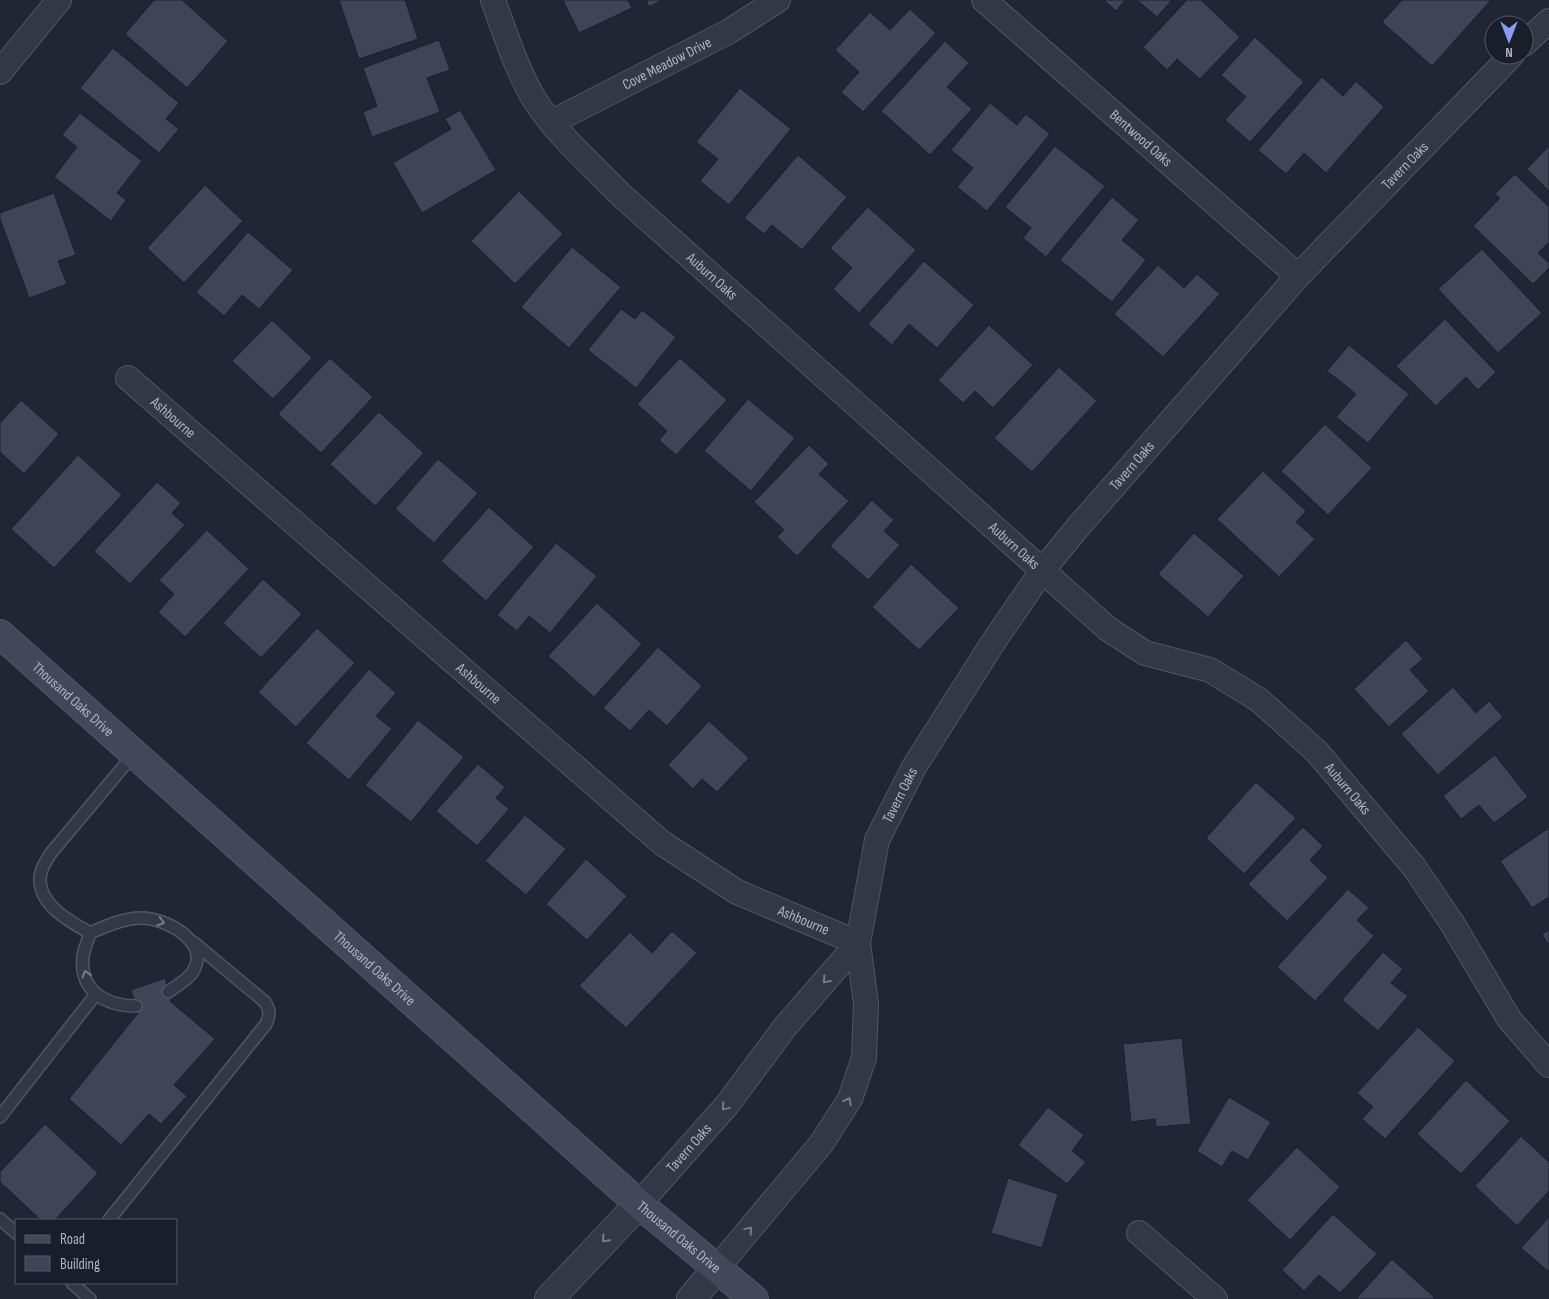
<svg xmlns="http://www.w3.org/2000/svg" width="1549" height="1299" font-family="'Sofia Sans Condensed',sans-serif">
  <style>
    .building { fill: #3f4556; stroke: #1c1f2c }
    .lines { fill: none; stroke-linecap: round; stroke-linejoin: round }
    .service-casing { stroke: #525563; stroke-width: 14 }
    .minor-casing { stroke: #525563; stroke-width: 26 }
    .tertiary-casing { stroke: #525563; stroke-width: 30 }
    .secondary-casing { stroke: #525563; stroke-width: 30 }
    .service { stroke: #343846; stroke-width: 11 }
    .minor { stroke: #343846; stroke-width: 24 }
    .tertiary { stroke: #343846; stroke-width: 28 }
    .secondary { stroke: #434758; stroke-width: 28 }
    .oneway { stroke: #777b8a }
    .labels { text-anchor: middle; stroke-width: 4; stroke-linejoin: round; paint-order: stroke }
    .street-label { font-size: 15px; fill: #aeb2c2; stroke: #1a1d2a }
  </style>
  <rect width="100%" height="100%" fill="#212635"/>
  <!-- building -->
  <g class="building">
    <polygon points="154,0 182,0 228,41 187,88 125,34"/>
    <polygon points="339,0 405,0 418,39 359,59"/>
    <polygon points="563,0 628,0 632,8 579,33"/>
    <polygon points="646,0 662,0 649,7"/>
    <polygon points="1104,0 1125,0 1116,11"/>
    <polygon points="1137,0 1172,0 1157,17"/>
    <polygon points="1187,0 1201,0 1240,37 1200,79 1177,59 1167,70 1143,47"/>
    <polygon points="1402,0 1491,0 1432,66 1382,22"/>
    <polygon points="910,9 936,33 863,112 841,92 859,72 835,50 870,12 890,30"/>
    <polygon points="1255,37 1304,82 1250,142 1225,120 1246,97 1221,75"/>
    <polygon points="439,40 450,70 427,78 440,112 372,137 363,112 377,106 363,68"/>
    <polygon points="945,41 969,63 947,87 972,109 930,155 881,111"/>
    <polygon points="113,48 179,103 166,119 179,129 159,153 80,88"/>
    <polygon points="1322,77 1343,96 1356,81 1384,107 1326,173 1304,153 1286,174 1258,150"/>
    <polygon points="740,88 791,129 729,205 700,181 718,159 696,142"/>
    <polygon points="990,103 1017,125 1026,114 1050,134 987,211 957,187 973,168 951,150"/>
    <polygon points="460,110 496,170 422,213 393,163 451,129 445,119"/>
    <polygon points="80,113 142,161 117,193 126,200 111,221 54,177 77,147 62,135"/>
    <polygon points="1055,146 1105,186 1046,257 1023,238 1031,228 1005,207"/>
    <polygon points="1549,146 1549,191 1527,169"/>
    <polygon points="798,155 847,197 802,250 772,225 764,234 744,218"/>
    <polygon points="1515,174 1549,207 1549,242 1538,253 1549,263 1549,268 1533,284 1473,226 1500,198 1495,194"/>
    <polygon points="205,185 243,221 184,283 147,248"/>
    <polygon points="519,191 563,234 515,284 471,241"/>
    <polygon points="54,193 76,255 58,261 67,284 29,298 0,219 0,213"/>
    <polygon points="1112,197 1139,220 1122,240 1146,260 1112,302 1060,260"/>
    <polygon points="868,207 916,250 859,313 833,289 852,268 830,248"/>
    <polygon points="248,232 293,270 259,309 242,295 224,316 196,292"/>
    <polygon points="572,247 621,287 569,348 521,307"/>
    <polygon points="1482,249 1542,313 1498,353 1438,289"/>
    <polygon points="924,261 974,305 937,348 909,324 892,345 868,324"/>
    <polygon points="1158,265 1184,288 1197,274 1220,294 1163,357 1114,314"/>
    <polygon points="621,309 635,319 642,310 676,337 636,388 588,350"/>
    <polygon points="1445,319 1496,372 1478,390 1466,377 1436,406 1396,366"/>
    <polygon points="272,320 312,358 273,399 232,361"/>
    <polygon points="989,325 1033,365 993,408 975,391 963,403 938,380"/>
    <polygon points="1349,345 1409,394 1368,443 1336,417 1356,394 1327,371"/>
    <polygon points="330,358 373,397 321,453 278,414"/>
    <polygon points="680,358 727,400 676,455 659,440 667,431 637,404"/>
    <polygon points="1059,367 1097,401 1032,472 994,438"/>
    <polygon points="748,399 795,438 751,491 704,451"/>
    <polygon points="21,400 59,434 24,474 0,452 0,423"/>
    <polygon points="379,412 424,453 375,506 330,464"/>
    <polygon points="1325,424 1372,468 1328,515 1281,471"/>
    <polygon points="809,445 829,464 819,474 849,501 797,556 777,537 784,530 754,502"/>
    <polygon points="78,455 122,495 54,568 11,529"/>
    <polygon points="438,459 478,493 434,543 395,509"/>
    <polygon points="1263,471 1306,511 1296,522 1315,539 1279,577 1217,519"/>
    <polygon points="157,482 181,503 172,513 185,525 130,584 94,551"/>
    <polygon points="872,500 894,520 884,531 900,545 868,580 830,546"/>
    <polygon points="489,507 534,547 486,601 441,561"/>
    <polygon points="207,530 249,569 185,637 158,612 174,594 159,580"/>
    <polygon points="1194,533 1244,576 1208,617 1158,574"/>
    <polygon points="556,543 597,576 550,633 529,616 517,631 497,615"/>
    <polygon points="911,564 959,608 919,650 872,607"/>
    <polygon points="263,579 302,614 261,658 223,623"/>
    <polygon points="597,603 642,644 594,697 548,656"/>
    <polygon points="317,628 355,663 296,727 258,692"/>
    <polygon points="1406,640 1423,659 1410,670 1429,691 1389,727 1354,689"/>
    <polygon points="658,647 702,686 667,726 649,710 630,731 603,708"/>
    <polygon points="369,669 396,693 376,716 392,729 349,780 306,743"/>
    <polygon points="1453,687 1476,713 1489,701 1503,717 1438,775 1401,734"/>
    <polygon points="418,720 464,757 411,822 365,785"/>
    <polygon points="709,721 749,758 717,792 702,779 693,789 668,765"/>
    <polygon points="1495,755 1528,797 1494,823 1479,805 1461,819 1443,796"/>
    <polygon points="478,764 505,787 496,798 509,809 477,846 436,811"/>
    <polygon points="1256,782 1296,818 1244,874 1206,838"/>
    <polygon points="525,815 566,849 526,895 485,861"/>
    <polygon points="1303,827 1323,846 1310,860 1328,878 1287,921 1248,884"/>
    <polygon points="1549,828 1549,897 1532,908 1500,861"/>
    <polygon points="586,859 627,896 587,940 546,904"/>
    <polygon points="1348,889 1369,908 1357,920 1374,936 1315,1001 1277,967"/>
    <polygon points="1549,930 1549,946 1542,934"/>
    <polygon points="672,931 697,953 626,1028 579,986 630,932 652,953"/>
    <polygon points="1383,952 1403,969 1391,983 1408,996 1378,1031 1342,1000"/>
    <polygon points="165,978 171,1002 215,1039 174,1085 187,1096 161,1124 149,1114 121,1145 69,1099 138,1013 131,990"/>
    <polygon points="1418,1027 1455,1061 1385,1139 1362,1119 1373,1107 1357,1093"/>
    <polygon points="1182,1038 1191,1124 1156,1127 1155,1119 1131,1122 1123,1044"/>
    <polygon points="1466,1080 1510,1121 1461,1174 1417,1134"/>
    <polygon points="1229,1097 1271,1122 1248,1160 1232,1151 1222,1167 1197,1151"/>
    <polygon points="1048,1107 1084,1135 1072,1151 1086,1162 1067,1184 1018,1145"/>
    <polygon points="45,1124 98,1173 55,1220 41,1220 0,1182 0,1172"/>
    <polygon points="1521,1136 1549,1162 1549,1191 1517,1226 1475,1186"/>
    <polygon points="1297,1147 1340,1187 1290,1240 1247,1200"/>
    <polygon points="1008,1178 1058,1194 1042,1248 991,1233"/>
    <polygon points="1333,1214 1377,1254 1340,1293 1319,1275 1304,1291 1282,1270"/>
    <polygon points="1549,1217 1549,1272 1521,1248"/>
    <polygon points="1392,1259 1434,1297 1433,1299 1356,1299"/>
  </g>
  <g class="lines">
    <!-- service casing -->
    <g class="service-casing">
      <g id="service">
        <path d="M90 933C71 922 42 907 40 882 39 871 46 861 51 853L134 754"/>
        <path d="M136 1006C106 1006 79 991 83 956 84 949 88 941 90 933 106 926 124 918 142 918 166 918 213 943 192 973 187 980 175 987 168 992"/>
        <polyline points="0,1117 96,994"/>
        <polyline points="0,1219 16,1233"/>
        <path d="M109 1220 266 1024C270 1015 270 1010 265 1002L193 942"/>
        <polyline points="72,1283 90,1299"/>
      </g>
    </g>
    <!-- minor casing -->
    <g class="minor-casing">
      <g id="minor">
        <path id="s1" d="M493 0C505 33 516 68 534 99 557 135 592 165 621 195L1108 629 1145 653 1210 670 1259 700 1317 752 1414 867 1452 923 1509 1019 1549 1065"/>
        <path id="s2" d="M984 0 1298 276"/>
        <polyline points="1524,44 1549,21"/>
        <polyline points="0,72 59,0"/>
        <path id="s3" d="M552 122 728 32 778 0"/>
        <path id="s4" d="M128 378 662 843 737 892 858 943"/>
        <path id="s5" d="M639 1204 727 1105 785 1027 858 943"/>
        <polyline points="1139,1233 1215,1299"/>
        <path id="s6" d="M718 1267 821 1144 850 1099 864 1058 866 1004 858 943 877 840 914 767 994 641 1042 571 1078 527 1298 276 1512 55"/>
      </g>
    </g>
    <!-- tertiary casing -->
    <g class="tertiary-casing">
      <g id="tertiary">
        <polyline points="549,1299 639,1204"/>
        <polyline points="691,1299 718,1267"/>
      </g>
    </g>
    <!-- secondary casing -->
    <g class="secondary-casing">
      <g id="secondary">
        <path id="s7" d="M0 634 639 1204 754 1299"/>
      </g>
    </g>
    <!-- service -->
    <use href="#service" class="service"/>
    <!-- minor -->
    <use href="#minor" class="minor"/>
    <!-- tertiary -->
    <use href="#tertiary" class="tertiary"/>
    <!-- secondary -->
    <use href="#secondary" class="secondary"/>
  </g>
  <!-- one-way arrows -->
  <defs><path id="oneway-chevron" d="M-2-3.5L2.5 0L-2 3.5" fill="none" stroke-width="1.6" stroke-linecap="round" stroke-linejoin="round" transform="scale(1.25)"/></defs>
  <g class="oneway">
    <use href="#oneway-chevron" transform="translate(161 922) rotate(16)"/>
    <use href="#oneway-chevron" transform="translate(86 974) rotate(-105)"/>
    <use href="#oneway-chevron" transform="translate(826 980) rotate(131)"/>
    <use href="#oneway-chevron" transform="translate(848 1101) rotate(-62)"/>
    <use href="#oneway-chevron" transform="translate(725 1107) rotate(130)"/>
    <use href="#oneway-chevron" transform="translate(749 1230) rotate(-50)"/>
    <use href="#oneway-chevron" transform="translate(605 1239) rotate(133)"/>
  </g>
  <g class="labels">
    <!-- street labels -->
    <g class="street-label">
      <text dy="5" stroke="none"><textPath href="#s3" startOffset="129">Cove Meadow Drive</textPath></text>
      <text dy="5" stroke="none"><textPath href="#s2" startOffset="209">Bentwood Oaks</textPath></text>
      <text dy="5" stroke="none"><textPath href="#s6" startOffset="1338">Tavern Oaks</textPath></text>
      <text dy="5" stroke="none"><textPath href="#s1" startOffset="359">Auburn Oaks</textPath></text>
      <text dy="5" stroke="none"><textPath href="#s4" startOffset="60">Ashbourne</textPath></text>
      <text dy="5" stroke="none"><textPath href="#s6" startOffset="932">Tavern Oaks</textPath></text>
      <text dy="5" stroke="none"><textPath href="#s1" startOffset="764">Auburn Oaks</textPath></text>
      <text dy="5" stroke="none"><textPath href="#s4" startOffset="465">Ashbourne</textPath></text>
      <text dy="5" stroke="none"><textPath href="#s7" startOffset="98">Thousand Oaks Drive</textPath></text>
      <text dy="5" stroke="none"><textPath href="#s1" startOffset="1184">Auburn Oaks</textPath></text>
      <text dy="5" stroke="none"><textPath href="#s6" startOffset="528">Tavern Oaks</textPath></text>
      <text dy="5" stroke="none"><textPath href="#s4" startOffset="870">Ashbourne</textPath></text>
      <text dy="5" stroke="none"><textPath href="#s7" startOffset="502">Thousand Oaks Drive</textPath></text>
      <text dy="5" stroke="none"><textPath href="#s5" startOffset="75">Tavern Oaks</textPath></text>
      <text dy="5" stroke="none"><textPath href="#s7" startOffset="908">Thousand Oaks Drive</textPath></text>
    </g>
  </g>
  <!-- legend -->
  <rect x="15" y="1219" width="162" height="65" fill="#1a1d2a" stroke="#555967"/>
  <rect x="25" y="1235" width="25" height="8" fill="#434758" stroke="#555967"/>
  <text x="60" y="1244" font-size="15" fill="#aeb2c2">Road</text>
  <rect x="25" y="1256" width="25" height="15" fill="#3f4556" stroke="#555967"/>
  <text x="60" y="1269" font-size="15" fill="#aeb2c2">Building</text>
  <!-- north arrow -->
  <g transform="translate(1509 40) rotate(180)"><circle r="24" fill="#1a1d2a" stroke="#555967"/>
  <path d="M0-4L9 19L0 12L-9 19Z" fill="#879bef"/>
  <text y="-8" font-size="14" font-weight="bold" text-anchor="middle" fill="#aeb2c2">N</text>
  </g>
</svg>
